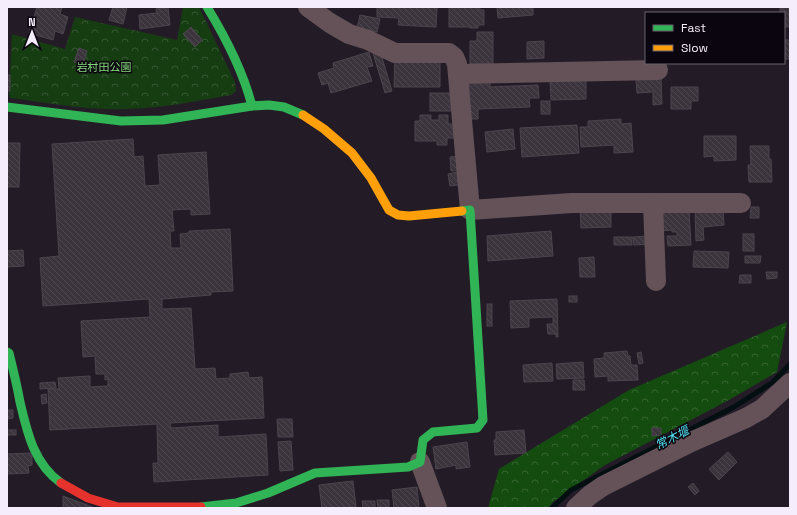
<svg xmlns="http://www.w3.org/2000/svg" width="797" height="515" font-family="'Space Grotesk','Noto Sans JP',sans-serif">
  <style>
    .forest { fill: url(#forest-crowns) }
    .park { fill: url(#park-crowns) }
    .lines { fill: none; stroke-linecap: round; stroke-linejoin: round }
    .stream { stroke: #040f12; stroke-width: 5 }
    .building { fill: url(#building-back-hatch); stroke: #4c454e }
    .street { stroke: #645258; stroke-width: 20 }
    .fast { stroke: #30b455; stroke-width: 9 }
    .slow { stroke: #ff9f0a; stroke-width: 9 }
    .jam { stroke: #e5322d; stroke-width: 9 }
    .labels { text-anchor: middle; stroke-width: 3; stroke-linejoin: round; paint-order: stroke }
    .park-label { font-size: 11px; fill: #84d87b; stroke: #0a050e }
    .water-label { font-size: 12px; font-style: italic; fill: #52dff0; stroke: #0a050e }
  </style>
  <defs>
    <pattern id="forest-crowns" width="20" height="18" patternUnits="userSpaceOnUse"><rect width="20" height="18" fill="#144c0f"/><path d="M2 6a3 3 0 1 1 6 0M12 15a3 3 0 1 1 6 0" fill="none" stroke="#376633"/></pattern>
    <pattern id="park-crowns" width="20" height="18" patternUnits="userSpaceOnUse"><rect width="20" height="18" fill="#163c12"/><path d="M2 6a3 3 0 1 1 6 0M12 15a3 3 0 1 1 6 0" fill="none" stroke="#385835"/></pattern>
    <pattern id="building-back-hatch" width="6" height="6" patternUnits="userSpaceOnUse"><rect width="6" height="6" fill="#3b343d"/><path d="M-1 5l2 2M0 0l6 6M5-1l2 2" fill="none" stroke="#4e4850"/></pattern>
  </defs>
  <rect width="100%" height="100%" fill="#231c27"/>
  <!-- forest -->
  <polygon class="forest" points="787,322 777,372 729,400 605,465 553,502 548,508 488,508 499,469 629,390"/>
  <!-- park -->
  <path class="park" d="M183 7H199L235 82 236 91 231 95C197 101 163 108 129 109 89 111 50 103 10 98L9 94 12 34 65 49 75 17 177 40Z"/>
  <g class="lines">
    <!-- stream -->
    <polyline class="stream" points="552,508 571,490 734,407 773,382 790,364"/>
  </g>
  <!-- building -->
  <g class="building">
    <polygon points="37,7 62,7 60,14 68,17 63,34 55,31 53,40 29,33"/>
    <polygon points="113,7 127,7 123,24 109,20"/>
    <polygon points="168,7 170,25 140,29 139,15 157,13 156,9"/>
    <polygon points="377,7 437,7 436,27 398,25 399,18 377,17"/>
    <polygon points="449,7 480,7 480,10 484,10 484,25 478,25 478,28 470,28 470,27 449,27"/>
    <polygon points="497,7 533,7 533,15 498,18"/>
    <polygon points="783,7 790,7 790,27 784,27 784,13 780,13 780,8 783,8"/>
    <polygon points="360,15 380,19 377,32 357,28"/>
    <polygon points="191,27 202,40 195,47 183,34"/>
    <polygon points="477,32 493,32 493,64 470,64 470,41 477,41"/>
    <rect x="784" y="40" width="6" height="19"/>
    <polygon points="544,41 544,58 527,59 527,42"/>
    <polygon points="79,48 87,51 83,65 74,62"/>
    <polygon points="380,51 392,91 385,93 373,53"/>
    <polygon points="369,52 373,66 367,67 372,81 331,93 328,83 322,85 318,73 334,68 333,63"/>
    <polygon points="395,58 440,58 440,87 394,87"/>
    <rect x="7" y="75" width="3" height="16"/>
    <polygon points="661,78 662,104 653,105 653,92 637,93 636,79"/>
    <polygon points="586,80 586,99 551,100 550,81"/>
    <polygon points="467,82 490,82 490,87 538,85 539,98 529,98 530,107 478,109 478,119 468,119"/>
    <polygon points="671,87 698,87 698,101 691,101 691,109 671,109"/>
    <rect x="430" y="93" width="28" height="18"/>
    <rect x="541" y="101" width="9" height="13"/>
    <polygon points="420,115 431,115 431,120 439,120 439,115 448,115 448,124 455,124 455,138 447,138 447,145 437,145 437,141 415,141 415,121 420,121"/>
    <polygon points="621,119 621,124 631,123 633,152 614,153 614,145 581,147 580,127 588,127 588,121"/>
    <polygon points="577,125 579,153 522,157 520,128"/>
    <polygon points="513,129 515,149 487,152 485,132"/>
    <polygon points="704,136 736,136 736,160 714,161 714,156 704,157"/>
    <polygon points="133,139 134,157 143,156 145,186 160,185 158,155 206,152 210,214 191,215 191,209 172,210 174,231 170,231 171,248 181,248 180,234 189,233 189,231 230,229 233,291 211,292 211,295 162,299 162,309 191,308 195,369 215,368 216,379 230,378 230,374 248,372 249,378 262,377 264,418 170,423 171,428 218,425 218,437 266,434 268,475 154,482 153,463 158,463 157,424 50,430 48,389 59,389 58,378 90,376 90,387 108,386 108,379 105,380 105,374 96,374 95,356 83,357 81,321 150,317 149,299 43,306 40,258 59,256 52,144"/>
    <polygon points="7,140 8,143 20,143 19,187 7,187"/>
    <polygon points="750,146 769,146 769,159 771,159 772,182 749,182 748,165 751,165"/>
    <polygon points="461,156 462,170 451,171 450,157"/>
    <polygon points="463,171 465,184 450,186 448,174"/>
    <polygon points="580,207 611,207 611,227 581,228"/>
    <polygon points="751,207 759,207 759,218 750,218"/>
    <polygon points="660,209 689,211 691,245 668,246 667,236 677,236 677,232 672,232 672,230 661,231"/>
    <polygon points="723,209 724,225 703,227 704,240 696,241 695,210"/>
    <polygon points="551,231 553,256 488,261 487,236"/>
    <rect x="743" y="234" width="11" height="17"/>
    <polygon points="650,236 651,244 634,245 633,237"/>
    <rect x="614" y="237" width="18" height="8"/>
    <polygon points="23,250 24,266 7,267 7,251"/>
    <polygon points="694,251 729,252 728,268 693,267"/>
    <polygon points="745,256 761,256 760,263 745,263"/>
    <polygon points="594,257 595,277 580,277 579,258"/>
    <polygon points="766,272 777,272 777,278 767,279"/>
    <polygon points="740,275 751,275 751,283 739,283"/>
    <rect x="569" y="296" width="8" height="6"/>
    <polygon points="557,299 558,337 556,337 556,334 548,334 547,324 553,324 553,317 529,318 529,327 511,328 510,301"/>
    <rect x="487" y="304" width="5" height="22"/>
    <polygon points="627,351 628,356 630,356 631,365 637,365 638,380 608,381 608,376 595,377 594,359 604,358 604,353"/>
    <polygon points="641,352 643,363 639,364 637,353"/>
    <polygon points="583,362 584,378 557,379 556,364"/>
    <polygon points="552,363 553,381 524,382 523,365"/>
    <polygon points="573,380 584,380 585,390 573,390"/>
    <polygon points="55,382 56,388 40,389 40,383"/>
    <polygon points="46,394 47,403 42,404 41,395"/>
    <polygon points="7,410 13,410 13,418 7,419"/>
    <polygon points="277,419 292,419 293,437 278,437"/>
    <polygon points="652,428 661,428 661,435 652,436"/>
    <rect x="7" y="430" width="9" height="5"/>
    <polygon points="524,430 526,453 495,455 494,440 496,440 496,432"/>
    <polygon points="291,441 293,470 280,471 278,442"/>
    <polygon points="467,442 470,467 456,469 456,465 436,469 433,447"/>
    <polygon points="728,452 737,462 719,480 709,469"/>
    <polygon points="32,453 32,465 28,466 29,473 7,474 7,454"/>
    <polygon points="353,481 356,507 322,508 319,485"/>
    <polygon points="693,483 699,491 695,495 688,487"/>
    <polygon points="417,487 419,508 394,508 392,490"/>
    <polygon points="63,496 95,508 63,508"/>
    <polygon points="377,500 389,500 389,508 378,508"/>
    <polygon points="362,501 375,501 375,508 363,508"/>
  </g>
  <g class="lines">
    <!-- street -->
    <g class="street">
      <polyline points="308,7 330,23 349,34 368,40 395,53 449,53 454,57 457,64 470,210 572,203 741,203"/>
      <polyline points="458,74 658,70"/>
      <polyline points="653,204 656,281"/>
      <polyline points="420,462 437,508"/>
      <polyline points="576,508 590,495 603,486 691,442 746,418 762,409 790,383"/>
    </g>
    <!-- fast -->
    <g class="fast">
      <path d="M207 7C226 38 243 71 252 106"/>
      <polyline points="7,107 121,121 163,120 252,106 269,105 284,107 303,115"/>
      <path d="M7 352 9 353C13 369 17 385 20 402 27 432 34 464 61 483"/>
      <polyline points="201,507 236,503 268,493 315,473 408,467 420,462 423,440 433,432 477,428 483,420 470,210 462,211"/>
    </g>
    <!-- slow -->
    <polyline class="slow" points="303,115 324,129 352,153 371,178 389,210 398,215 409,216 462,211"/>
    <!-- jam -->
    <polyline class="jam" points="61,483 88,498 118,507 201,507"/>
  </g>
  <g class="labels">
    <!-- park labels -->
    <g class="park-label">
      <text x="104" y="71">岩村田公園</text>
    </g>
    <!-- water labels -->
    <g class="water-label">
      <text transform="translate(672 438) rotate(-27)" y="4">常木堰</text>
    </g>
  </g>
  <!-- border -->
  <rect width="797" height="515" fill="none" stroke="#f6edfc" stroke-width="16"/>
  <!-- legend -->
  <rect x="645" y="12" width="140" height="52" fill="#0a050e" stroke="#68626d"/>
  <rect x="653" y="25" width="20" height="6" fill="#30b455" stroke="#68626d"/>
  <text x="681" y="32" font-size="12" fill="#f6edfc">Fast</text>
  <rect x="653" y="45" width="20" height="6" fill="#ff9f0a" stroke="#68626d"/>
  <text x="681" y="52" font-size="12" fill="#f6edfc">Slow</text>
  <!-- north arrow -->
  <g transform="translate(32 32)" stroke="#0a050e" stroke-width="3" paint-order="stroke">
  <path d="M0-3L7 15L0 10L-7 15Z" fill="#f6edfc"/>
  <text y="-6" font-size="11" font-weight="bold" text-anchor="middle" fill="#f6edfc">N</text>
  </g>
</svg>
